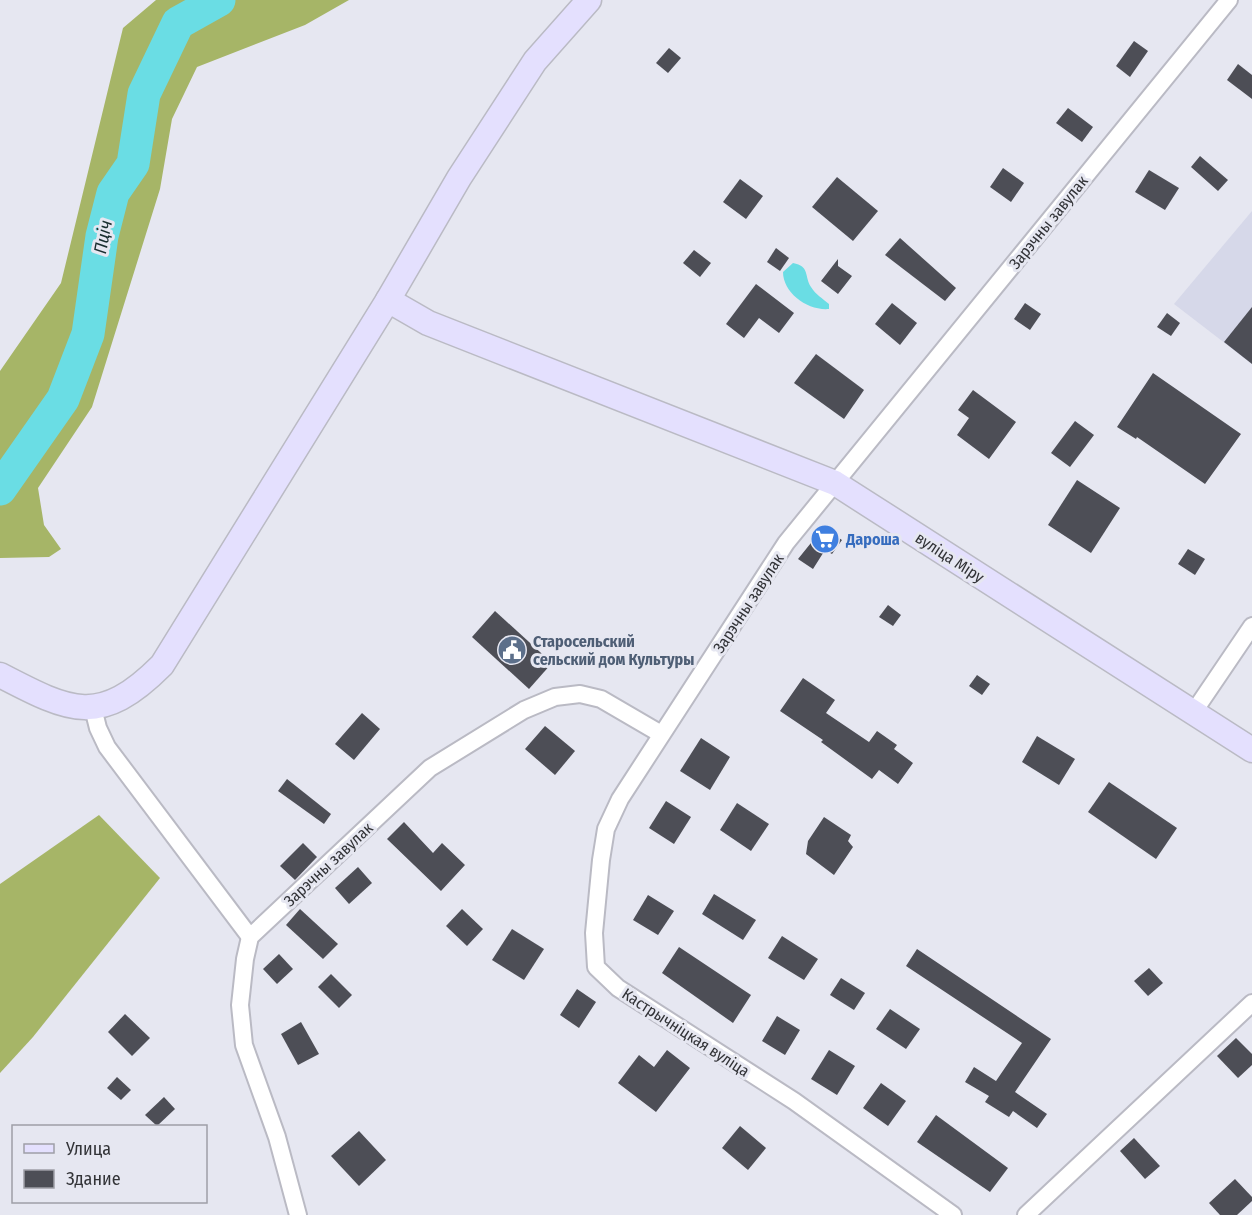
<svg xmlns="http://www.w3.org/2000/svg" width="1252" height="1215" font-family="'Fira Sans Condensed',sans-serif">
  <style>
    .built { fill: #d6d8e9 }
    .forest { fill: #a6b567 }
    .water { fill: #6adde4 }
    .lines { fill: none; stroke-linecap: round; stroke-linejoin: round }
    .river { stroke: #6adde4; stroke-width: 33 }
    .building { fill: #4d4e56 }
    .street-casing { stroke: #babac4; stroke-width: 20 }
    .secondary-casing { stroke: #babac4; stroke-width: 27 }
    .street { stroke: #fff; stroke-width: 16 }
    .secondary { stroke: #e4e0fe; stroke-width: 24 }
    .labels { text-anchor: middle; stroke-width: 6; stroke-linejoin: round; paint-order: stroke }
    .street-label { font-size: 16px; fill: #323337; stroke: #e6e7f1 }
    .shop-label { font-size: 16px; font-weight: bold; fill: #366cbe; stroke: #e6e7f1; text-anchor: start }
    .service-label { font-size: 16px; font-weight: bold; fill: #4e5e75; stroke: #e6e7f1; text-anchor: start }
    .water-label { font-size: 18px; font-style: italic; fill: #192e2f; stroke: #e6e7f1 }
  </style>
  <rect width="100%" height="100%" fill="#e6e7f1"/>
  <!-- built -->
  <polygon class="built" points="1252,211 1252,364 1174,304"/>
  <!-- forest -->
  <g class="forest">
    <polygon points="156,0 349,0 305,25 197,67 172,119 160,189 92,407 38,488 44,525 61,549 49,557 0,558 0,371 61,283 123,28"/>
    <polygon points="99,815 160,878 33,1037 0,1073 0,884"/>
  </g>
  <!-- water -->
  <path class="water" d="M793 263C810 266 804 276 811 287 816 295 822 298 829 304V309C808 311 783 293 783 272Z"/>
  <g class="lines">
    <!-- river -->
    <polyline class="river" points="0,489 63,399 88,334 102,236 113,193 133,164 144,94 178,23 219,0"/>
  </g>
  <!-- building -->
  <g class="building">
    <polygon points="1134,41 1148,51 1130,77 1116,66"/>
    <polygon points="669,48 681,58 668,73 656,63"/>
    <polygon points="1238,64 1252,75 1252,99 1227,80"/>
    <polygon points="1068,108 1093,127 1082,142 1056,123"/>
    <polygon points="1200,156 1228,180 1218,191 1191,167"/>
    <polygon points="1003,168 1024,183 1011,202 990,187"/>
    <polygon points="1149,170 1179,188 1165,210 1135,192"/>
    <polygon points="837,177 878,211 853,241 812,207"/>
    <polygon points="740,179 763,196 746,219 723,202"/>
    <polygon points="900,238 956,288 945,301 885,255"/>
    <polygon points="776,248 789,258 780,271 767,262"/>
    <polygon points="694,250 711,263 700,277 683,263"/>
    <polygon points="838,259 838,266 852,276 838,294 821,281"/>
    <polygon points="756,284 794,313 779,333 759,318 744,338 726,324"/>
    <polygon points="892,303 917,323 900,345 875,324"/>
    <polygon points="1025,303 1041,314 1030,330 1014,319"/>
    <polygon points="1252,307 1252,364 1224,342"/>
    <polygon points="1167,313 1180,323 1171,336 1157,327"/>
    <polygon points="816,354 864,390 844,419 794,383"/>
    <polygon points="1153,373 1241,434 1205,484 1137,437 1136,439 1117,427"/>
    <polygon points="973,390 1016,422 989,459 957,435 969,418 958,410"/>
    <polygon points="1075,421 1094,435 1070,467 1051,453"/>
    <polygon points="1077,480 1120,508 1091,553 1048,525"/>
    <polygon points="823,528 842,540 832,554 825,550 813,569 798,559"/>
    <polygon points="1188,549 1205,559 1195,575 1178,564"/>
    <polygon points="888,605 901,615 893,626 879,617"/>
    <polygon points="495,611 552,663 529,689 472,637"/>
    <polygon points="977,675 990,684 982,695 969,686"/>
    <polygon points="803,678 835,700 826,713 869,742 877,731 897,745 894,749 913,763 898,784 879,770 872,779 821,742 823,740 780,711"/>
    <polygon points="362,713 380,729 354,760 335,744"/>
    <polygon points="545,726 575,751 555,775 525,749"/>
    <polygon points="1037,736 1075,759 1059,785 1022,762"/>
    <polygon points="701,738 730,757 710,790 680,771"/>
    <polygon points="287,779 331,814 324,824 278,791"/>
    <polygon points="1109,782 1177,828 1156,859 1088,812"/>
    <polygon points="666,801 691,817 674,844 649,828"/>
    <polygon points="737,803 769,824 751,851 720,830"/>
    <polygon points="824,817 851,835 848,841 853,847 834,875 806,854 808,841"/>
    <polygon points="404,822 433,853 442,843 465,865 441,891 387,839"/>
    <polygon points="303,843 317,857 295,880 280,866"/>
    <polygon points="358,867 372,883 349,904 335,888"/>
    <polygon points="714,894 756,920 743,940 702,914"/>
    <polygon points="648,895 674,911 658,935 633,920"/>
    <polygon points="300,909 338,944 323,959 286,925"/>
    <polygon points="462,909 483,929 467,946 446,926"/>
    <polygon points="512,929 544,949 524,980 492,960"/>
    <polygon points="782,936 818,959 804,980 768,958"/>
    <polygon points="679,947 751,995 733,1023 662,973"/>
    <polygon points="917,949 1051,1039 1015,1092 1047,1114 1037,1128 1013,1111 1009,1117 985,1102 989,1096 965,1082 974,1067 996,1081 1022,1043 906,966"/>
    <polygon points="279,954 293,969 277,984 263,969"/>
    <polygon points="1149,968 1163,983 1148,996 1134,981"/>
    <polygon points="331,974 352,995 339,1008 318,987"/>
    <polygon points="841,978 865,993 854,1010 830,995"/>
    <polygon points="577,989 596,1002 579,1028 560,1015"/>
    <polygon points="890,1009 920,1029 906,1049 876,1029"/>
    <polygon points="125,1014 150,1038 132,1056 108,1032"/>
    <polygon points="777,1016 800,1030 785,1055 762,1041"/>
    <polygon points="301,1022 319,1054 298,1065 281,1034"/>
    <polygon points="1236,1038 1252,1054 1252,1065 1238,1078 1217,1056"/>
    <polygon points="667,1050 690,1068 656,1112 618,1083 639,1055 654,1067"/>
    <polygon points="829,1050 855,1066 837,1095 811,1079"/>
    <polygon points="117,1077 131,1090 121,1100 107,1088"/>
    <polygon points="881,1083 906,1101 888,1126 863,1108"/>
    <polygon points="164,1097 175,1109 157,1126 145,1115"/>
    <polygon points="936,1115 1008,1168 990,1192 917,1142"/>
    <polygon points="740,1126 766,1148 748,1170 722,1148"/>
    <polygon points="359,1131 386,1160 359,1186 331,1156"/>
    <polygon points="1134,1138 1160,1166 1145,1179 1120,1151"/>
    <polygon points="1235,1179 1252,1197 1252,1201 1237,1215 1220,1215 1209,1203"/>
  </g>
  <g class="lines">
    <!-- street casing -->
    <g class="street-casing">
      <g id="street">
        <polyline points="93,708 98,728 107,747 250,937"/>
        <polyline points="1193,713 1252,626"/>
        <polyline points="298,1215 277,1137 244,1045 240,1005 245,959 250,937 430,768 524,710 555,697 580,694 601,699 661,734"/>
        <polyline points="953,1215 794,1101 618,988 596,967 594,933 601,860 606,829 620,799 786,543 1229,0"/>
        <polyline points="1026,1215 1252,1003"/>
      </g>
    </g>
    <!-- secondary casing -->
    <g class="secondary-casing">
      <g id="secondary">
        <polyline points="388,300 428,323 835,483 1252,750"/>
        <path d="M0 675C71 712 100 727 162 665L388 300 459 178 535 61 589 0"/>
      </g>
    </g>
    <!-- street -->
    <use href="#street" class="street"/>
    <!-- secondary -->
    <use href="#secondary" class="secondary"/>
  </g>
  <!-- icons -->
  <defs>
    <g id="supermarket-disc" transform="scale(1.5)"><circle r="9.5" fill="#3f7fe0" stroke="#e6e7f1"/><path d="M-6-5.5h2.5l.6 2H6L4.5 2H-2.5L-4.4-4H-6ZM-1.5 3.2a1.3 1.3 0 1 0 .1 0ZM3 3.2a1.3 1.3 0 1 0 .1 0Z" fill="#fff"/></g>
    <g id="civic-disc" transform="scale(1.5)"><circle r="9.5" fill="#5c6f8a" stroke="#e6e7f1"/><path d="M-.6-6.5H3V-4.5H.6V-3L4-1V1h2V6H-6V1h2V-1L-.6-3ZM-1.2 2.5V6h2.4V2.5Z" fill="#fff"/></g>
  </defs>
  <g fill-rule="evenodd">
    <use href="#supermarket-disc" x="825" y="539"/>
    <use href="#civic-disc" x="512" y="650"/>
  </g>
  <g class="labels">
    <!-- street labels -->
    <g class="street-label">
      <text transform="translate(1048 222) rotate(-51)" y="6">Зарэчны завулак</text>
      <text transform="translate(950 557) rotate(33)" y="6">вуліца Міру</text>
      <text transform="translate(748 603) rotate(-57)" y="6">Зарэчны завулак</text>
      <text transform="translate(328 864) rotate(-43)" y="6">Зарэчны завулак</text>
      <text transform="translate(686 1032) rotate(33)" y="6">Кастрычніцкая вуліца</text>
    </g>
    <!-- shop labels -->
    <g class="shop-label">
      <text x="846" y="545">Дароша</text>
    </g>
    <!-- service labels -->
    <g class="service-label">
      <text x="533" y="647">Старосельский<tspan x="533" dy="18">сельский дом Культуры</tspan></text>
    </g>
    <!-- water labels -->
    <g class="water-label">
      <text transform="translate(103 237) rotate(-79)" y="6">Пціч</text>
    </g>
  </g>
  <!-- legend -->
  <rect x="12" y="1125" width="195" height="78" fill="#e6e7f1" stroke="#9e9fa7" stroke-width="1.5"/>
  <rect x="24" y="1144" width="30" height="9" fill="#e4e0fe" stroke="#9e9fa7" stroke-width="1.5"/>
  <text x="66" y="1155" font-size="18" fill="#323337">Улица</text>
  <rect x="24" y="1170" width="30" height="18" fill="#4d4e56" stroke="#9e9fa7" stroke-width="1.5"/>
  <text x="66" y="1185" font-size="18" fill="#323337">Здание</text>
</svg>
